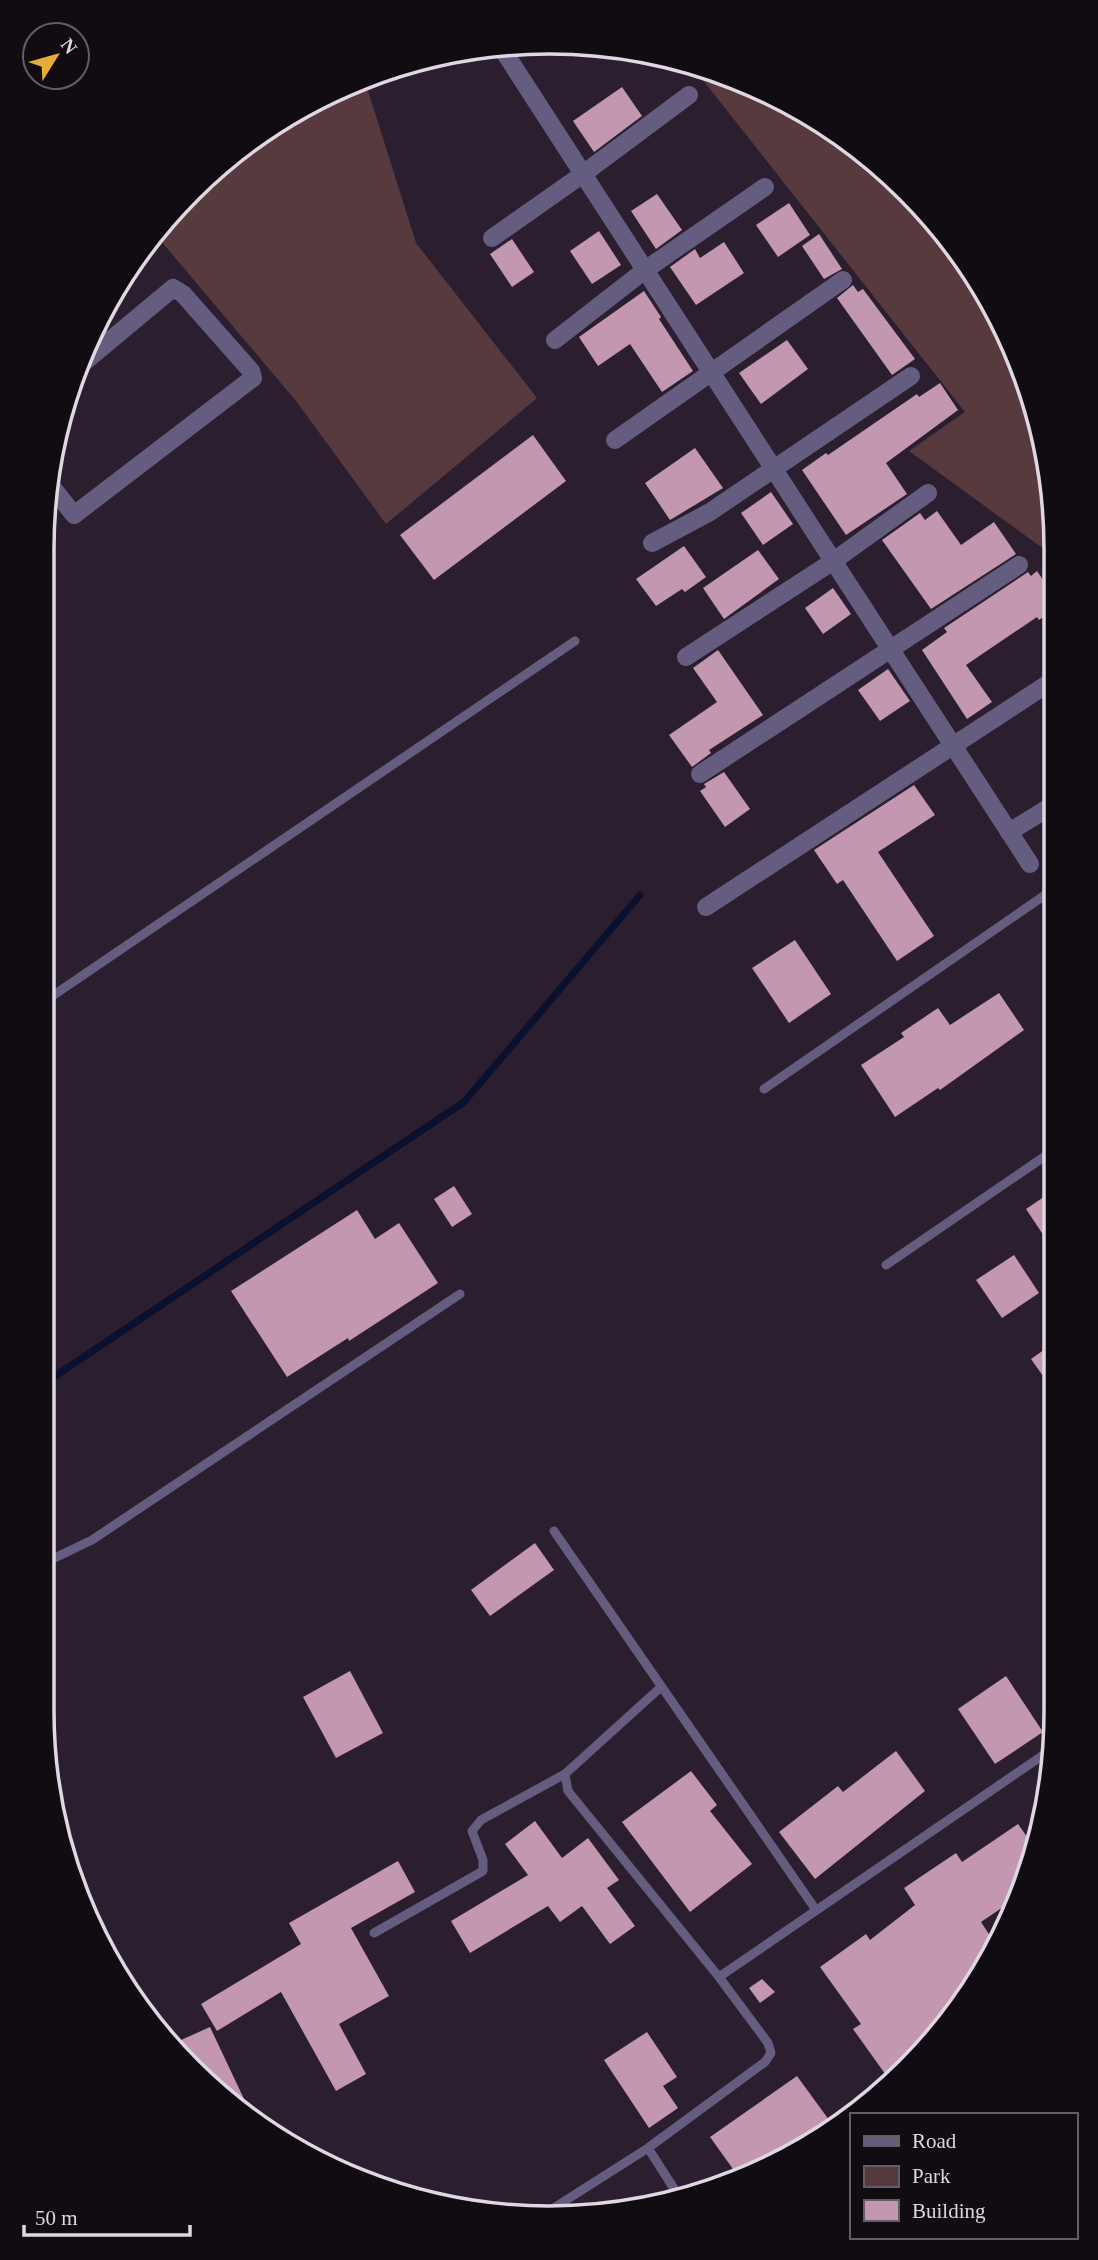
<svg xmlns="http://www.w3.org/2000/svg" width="1098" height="2260" font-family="'Times New Roman',serif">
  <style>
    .green { fill: #573a3e }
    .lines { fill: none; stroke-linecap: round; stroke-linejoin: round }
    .stream { stroke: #0a112f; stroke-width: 7 }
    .building { fill: #c397b0 }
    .lane { stroke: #655d7f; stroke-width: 9 }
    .street { stroke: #655d7f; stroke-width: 18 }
    .rim { fill: none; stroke: #dfd7e2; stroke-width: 3.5 }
  </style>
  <rect width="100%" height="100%" fill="#2b1e2f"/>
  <!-- green -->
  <g class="green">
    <polygon points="691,65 743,81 857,147 951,240 1017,355 1052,482 1052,555 909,451 965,412"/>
    <polygon points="364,78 416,243 537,398 386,524 296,401 155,234 191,190 268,127"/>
  </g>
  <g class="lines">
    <!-- stream -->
    <polyline class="stream" points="42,1385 464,1102 640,895"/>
  </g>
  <!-- building -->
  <g class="building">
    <polygon points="622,87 642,116 594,152 573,121"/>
    <polygon points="657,194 682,230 656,249 631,211"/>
    <polygon points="789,203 810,235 778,257 756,225"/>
    <polygon points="599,231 621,265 592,284 570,251"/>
    <polygon points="819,234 842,269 824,279 802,246"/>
    <polygon points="512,239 534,272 512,287 490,254"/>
    <polygon points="724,242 744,273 696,305 670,267 695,249 700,258"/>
    <polygon points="853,285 858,292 863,289 915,359 892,375 837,298"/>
    <polygon points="644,291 661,317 659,319 693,371 662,392 630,344 598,366 579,337"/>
    <polygon points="787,340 808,369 761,404 739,373"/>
    <polygon points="940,383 958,410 886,463 907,494 846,535 802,470 826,453 828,455 917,394 919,397"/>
    <polygon points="533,435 566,481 434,580 400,535"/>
    <polygon points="695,448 723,488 670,520 645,483"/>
    <polygon points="771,492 793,524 763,545 741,513"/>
    <polygon points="937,511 961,545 994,522 1016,554 931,609 882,540 920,513 925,520"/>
    <polygon points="684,546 706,577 685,592 682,589 656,606 636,579"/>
    <polygon points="758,550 779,579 724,619 703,588"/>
    <polygon points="1037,571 1052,593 1052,611 1039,620 1037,617 966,665 992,702 967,719 922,650 947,632 944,628 1028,572 1031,576"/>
    <polygon points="833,588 851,614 823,634 805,608"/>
    <polygon points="718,650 763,715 709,750 711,753 692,767 669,735 717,702 693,668"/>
    <polygon points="888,669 910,701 880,721 858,690"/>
    <polygon points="724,772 750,809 725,827 700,791 706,787 704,784"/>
    <polygon points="914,785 935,815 878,852 934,936 897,961 843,880 837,884 814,850"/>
    <polygon points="795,940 831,994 789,1023 752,968"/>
    <polygon points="999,993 1024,1030 940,1090 938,1088 895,1117 861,1065 904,1037 901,1033 938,1008 950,1025"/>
    <polygon points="454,1186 472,1214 452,1227 434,1199"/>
    <polygon points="1054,1190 1054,1251 1026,1209"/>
    <polygon points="357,1210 375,1239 399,1223 438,1283 349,1341 348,1338 287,1377 231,1291"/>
    <polygon points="1014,1255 1039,1293 1002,1318 976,1280"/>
    <polygon points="1055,1342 1055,1393 1031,1359"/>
    <polygon points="535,1543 554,1570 490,1616 471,1590"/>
    <polygon points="350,1671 383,1733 336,1758 303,1697"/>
    <polygon points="1006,1676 1043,1732 995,1764 958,1709"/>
    <polygon points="896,1751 925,1791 815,1879 779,1832 838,1786 843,1792"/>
    <polygon points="691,1771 717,1805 710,1811 752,1864 690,1912 622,1822"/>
    <polygon points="535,1821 562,1858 588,1838 619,1880 607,1888 635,1926 610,1944 582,1906 560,1922 548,1906 470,1953 451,1921 528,1875 505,1844"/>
    <polygon points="1018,1824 1035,1848 1017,1905 1014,1910 1009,1903 981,1922 994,1942 930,2045 888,2078 853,2029 861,2024 820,1967 866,1934 870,1940 915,1905 904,1888 956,1853 962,1862"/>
    <polygon points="398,1861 415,1892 351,1928 389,1996 339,2024 366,2074 336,2091 281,1992 217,2031 201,2004 301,1944 289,1923"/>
    <polygon points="762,1979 775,1992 760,2003 749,1988"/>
    <polygon points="210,2027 254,2120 214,2092 170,2045"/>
    <polygon points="647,2032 677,2077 663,2086 678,2108 649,2128 604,2060"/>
    <polygon points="797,2076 832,2124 772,2166 738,2176 710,2137"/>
  </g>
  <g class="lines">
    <!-- lane -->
    <g class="lane">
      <polyline points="42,1003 575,641"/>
      <polyline points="764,1089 1045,895 1053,906"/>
      <polyline points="886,1265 1054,1150"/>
      <polyline points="554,1531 816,1910"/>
      <polyline points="42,1564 92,1540 460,1294"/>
      <polyline points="374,1933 483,1871 483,1860 472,1831 481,1820 565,1774"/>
      <polyline points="719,1977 1052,1749"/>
      <polyline points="648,2148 678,2195"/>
      <polyline points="549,2211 648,2148 765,2062 771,2053 768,2043 719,1977 568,1791 565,1774 661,1687"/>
    </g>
    <!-- street -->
    <g class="street">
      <path d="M501 47C677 320 853 592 1030 864"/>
      <polyline points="475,49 492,48"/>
      <polyline points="492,238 583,174 689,95"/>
      <polyline points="555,340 645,270 765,187"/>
      <polyline points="615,440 843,280"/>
      <polyline points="49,483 74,515 253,378 251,371 183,294 173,288 77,368"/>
      <polyline points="652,543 710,512 911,376"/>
      <polyline points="686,657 832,562 928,493"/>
      <polyline points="700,774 1019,565"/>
      <polyline points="1009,832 1053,805"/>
      <polyline points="706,907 1052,681"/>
    </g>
  </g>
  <!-- crop -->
  <path d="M0 0H1098V2260H0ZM549 54H549A495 495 0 0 1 1044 549V1711A495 495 0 0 1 549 2206H549A495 495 0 0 1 54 1711V549A495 495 0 0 1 549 54Z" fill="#110b12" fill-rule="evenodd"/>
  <path class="rim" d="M549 54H549A495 495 0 0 1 1044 549V1711A495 495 0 0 1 549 2206H549A495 495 0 0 1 54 1711V549A495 495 0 0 1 549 54Z"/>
  <!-- legend -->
  <rect x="850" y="2113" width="228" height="126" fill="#110b12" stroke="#635d65" stroke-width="2"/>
  <rect x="864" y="2136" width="35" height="10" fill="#655d7f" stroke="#635d65" stroke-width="2"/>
  <text x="912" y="2148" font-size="21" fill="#dfd7e2">Road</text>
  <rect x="864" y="2166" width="35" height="21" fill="#573a3e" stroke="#635d65" stroke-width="2"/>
  <text x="912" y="2183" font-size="21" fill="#dfd7e2">Park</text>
  <rect x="864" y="2200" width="35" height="21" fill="#c397b0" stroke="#635d65" stroke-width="2"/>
  <text x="912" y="2218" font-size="21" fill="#dfd7e2">Building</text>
  <!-- north arrow -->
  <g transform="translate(56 56) rotate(53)"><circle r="33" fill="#110b12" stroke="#635d65" stroke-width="2"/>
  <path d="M0-5L12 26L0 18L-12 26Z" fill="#e5ad35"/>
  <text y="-10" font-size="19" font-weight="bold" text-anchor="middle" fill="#dfd7e2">N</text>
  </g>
  <!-- scale -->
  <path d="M24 2225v10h166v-10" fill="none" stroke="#dfd7e2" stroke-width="3.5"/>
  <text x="35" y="2225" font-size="21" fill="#dfd7e2" stroke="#110b12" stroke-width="5" paint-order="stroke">50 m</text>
</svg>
